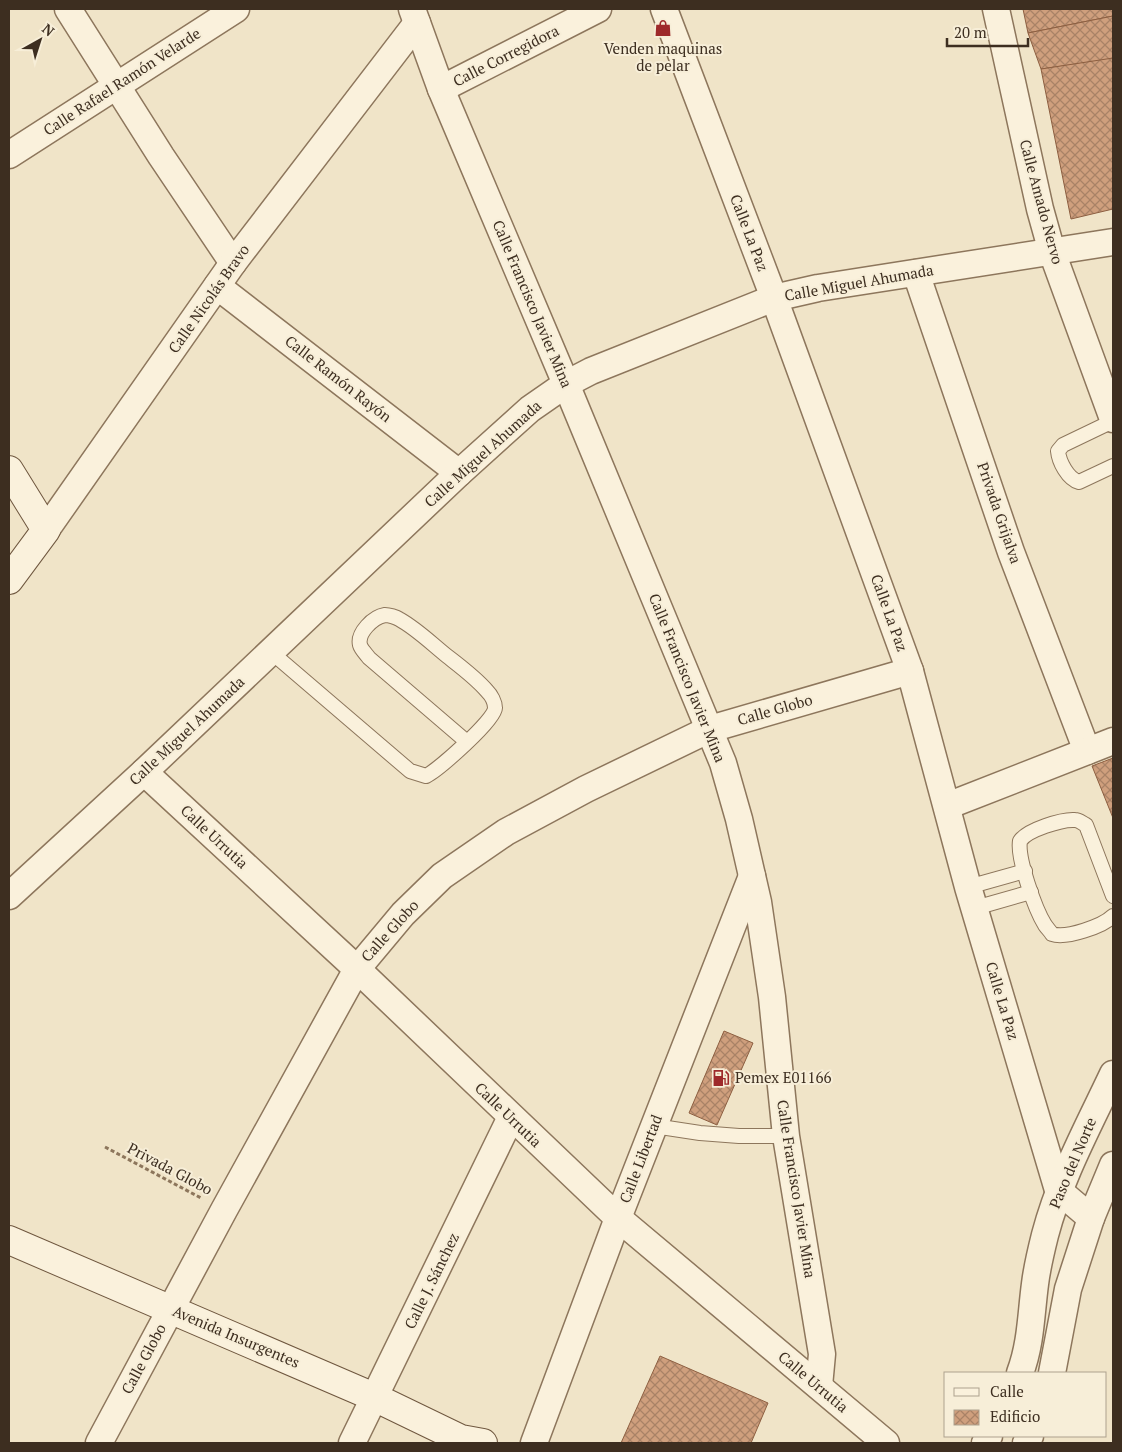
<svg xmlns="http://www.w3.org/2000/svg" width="1122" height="1452" font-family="'PT Serif',serif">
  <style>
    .building { fill: url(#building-cross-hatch); stroke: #8d5f41 }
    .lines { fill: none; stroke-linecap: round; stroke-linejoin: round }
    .lane-casing { stroke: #8d765c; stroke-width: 16 }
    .street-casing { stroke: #8d765c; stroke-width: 29 }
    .secondary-casing { stroke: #6f573f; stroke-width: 30 }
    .path { stroke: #8d765c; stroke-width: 3; stroke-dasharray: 4 2.5; stroke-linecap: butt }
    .lane { stroke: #faf1dc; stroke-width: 14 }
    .street { stroke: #faf1dc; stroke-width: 26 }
    .secondary { stroke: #faf1dc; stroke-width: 28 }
    .labels { text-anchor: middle; stroke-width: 4; stroke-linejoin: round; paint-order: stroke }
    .poi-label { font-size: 15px; fill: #3d2e20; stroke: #f7eed8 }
    .street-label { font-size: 15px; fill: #3d2e20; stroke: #f7eed8 }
  </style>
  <defs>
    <pattern id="building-cross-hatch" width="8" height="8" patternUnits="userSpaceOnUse" patternTransform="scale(1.25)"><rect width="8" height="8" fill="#cf9f7d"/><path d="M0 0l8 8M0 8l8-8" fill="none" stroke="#a98266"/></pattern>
  </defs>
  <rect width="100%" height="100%" fill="#f0e4c8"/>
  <!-- building -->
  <g class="building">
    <polygon points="1023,9 1113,9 1113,16 1028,33"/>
    <polygon points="1113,16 1113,59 1041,69 1028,33"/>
    <polygon points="1113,58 1113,209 1071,219 1041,69"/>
    <polygon points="1113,758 1113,818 1092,766"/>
    <polygon points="724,1031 753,1043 717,1125 689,1113"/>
    <polygon points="660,1356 768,1403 751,1443 621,1443"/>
  </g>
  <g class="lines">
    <!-- lane casing -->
    <g class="lane-casing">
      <g id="lane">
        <path d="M1113 421 1063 445 1058 451C1059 462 1068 479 1079 482L1113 466"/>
        <path d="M271 652 410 771 426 776C438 770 496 719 495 708 495 702 491 695 487 691 476 678 461 667 447 656 432 644 417 629 399 619 396 617 389 615 385 615 373 617 357 633 360 645 361 649 366 654 369 658L467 742"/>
        <polyline points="968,887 1025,871"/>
        <path d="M1113 896 1086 825C1082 823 1079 820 1075 820 1062 819 1027 830 1020 841 1017 858 1035 909 1045 925 1047 928 1050 931 1052 934 1066 939 1103 926 1113 916"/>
        <polyline points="975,908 1031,892"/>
        <polyline points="654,1126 700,1133 739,1136 786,1136"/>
      </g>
    </g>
    <!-- street casing -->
    <g class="street-casing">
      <g id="street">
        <polyline points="68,9 161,156 233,263"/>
        <polyline points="412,9 441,89 566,384 723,763 739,819 758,902 772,997 786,1136 822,1354 819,1386"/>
        <polyline points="664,9 774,298 910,671 968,887 1058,1190 1091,1218"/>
        <polyline points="996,9 1040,209 1052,252 1113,419"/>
        <polyline points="441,89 598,9"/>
        <polyline points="9,155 236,9"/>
        <polyline points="916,273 1011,552 1087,751"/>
        <polyline points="217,286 459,473"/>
        <polyline points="46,530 233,263 417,23"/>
        <polyline points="144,772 357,969 618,1218 886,1443"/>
        <polyline points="947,806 1113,741"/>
        <polyline points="9,896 144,772 459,473 530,409 566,384 591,371 774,298 818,288 1113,242"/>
        <path d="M1020 1373C1031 1344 1031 1314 1035 1284 1037 1267 1041 1251 1045 1235 1060 1178 1088 1127 1113 1074"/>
        <polyline points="1052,1373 1068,1289 1091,1218 1113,1165"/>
        <polyline points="99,1443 224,1210 357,969 403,914 442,876 506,832 586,789 710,729 910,671"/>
        <polyline points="352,1443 511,1117"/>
        <polyline points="534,1443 618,1218 752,876"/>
        <polyline points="985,1443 989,1436"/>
        <polyline points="1026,1443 1030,1436"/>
      </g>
    </g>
    <!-- secondary casing -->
    <g class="secondary-casing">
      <g id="secondary">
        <polyline points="9,470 46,530 9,580"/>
        <polyline points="9,1240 374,1397 461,1439 483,1443"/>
      </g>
    </g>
    <!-- path -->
    <polyline class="path" points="105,1147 201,1198"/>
    <!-- lane -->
    <use href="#lane" class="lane"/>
    <!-- street -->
    <use href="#street" class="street"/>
    <!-- secondary -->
    <use href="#secondary" class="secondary"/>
  </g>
  <!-- icons -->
  <defs>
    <g id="shop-bare" transform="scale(1.35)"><path d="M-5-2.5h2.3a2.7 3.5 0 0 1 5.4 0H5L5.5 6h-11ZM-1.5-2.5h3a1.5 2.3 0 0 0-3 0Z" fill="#9e2a2b" stroke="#f7eed8" stroke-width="2.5" paint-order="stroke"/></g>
    <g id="fuel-bare" transform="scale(1.35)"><path d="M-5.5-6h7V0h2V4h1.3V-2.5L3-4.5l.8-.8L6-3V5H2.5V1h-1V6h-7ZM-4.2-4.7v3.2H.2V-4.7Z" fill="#9e2a2b" stroke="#f7eed8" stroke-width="2.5" paint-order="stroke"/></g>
  </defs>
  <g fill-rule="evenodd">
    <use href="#shop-bare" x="663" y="28"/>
    <use href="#fuel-bare" x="721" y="1078"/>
  </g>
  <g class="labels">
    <!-- poi labels -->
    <g class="poi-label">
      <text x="663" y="54">Venden maquinas<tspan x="663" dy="17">de pelar</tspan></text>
      <text x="735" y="1083" text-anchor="start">Pemex E01166</text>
    </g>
    <!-- street labels -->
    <g class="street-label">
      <text transform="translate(506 56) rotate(-27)" y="5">Calle Corregidora</text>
      <text transform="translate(122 82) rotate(-33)" y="5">Calle Rafael Ramón Velarde</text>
      <text transform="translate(1041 202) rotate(75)" y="5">Calle Amado Nervo</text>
      <text transform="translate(749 233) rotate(69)" y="5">Calle La Paz</text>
      <text transform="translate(859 283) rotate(-10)" y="5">Calle Miguel Ahumada</text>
      <text transform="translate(209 299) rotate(-55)" y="5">Calle Nicolás Bravo</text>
      <text transform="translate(532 304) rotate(67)" y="5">Calle Francisco Javier Mina</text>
      <text transform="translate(338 379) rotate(38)" y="5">Calle Ramón Rayón</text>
      <text transform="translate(483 454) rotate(-42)" y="5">Calle Miguel Ahumada</text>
      <text transform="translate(999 513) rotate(71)" y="5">Privada Grijalva</text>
      <text transform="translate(889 613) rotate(70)" y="5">Calle La Paz</text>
      <text transform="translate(687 678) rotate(68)" y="5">Calle Francisco Javier Mina</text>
      <text transform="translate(775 710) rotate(-16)" y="5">Calle Globo</text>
      <text transform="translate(187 731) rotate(-43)" y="5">Calle Miguel Ahumada</text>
      <text transform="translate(214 837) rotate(43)" y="5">Calle Urrutia</text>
      <text transform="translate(390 931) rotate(-48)" y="5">Calle Globo</text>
      <text transform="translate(1002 1001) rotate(73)" y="5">Calle La Paz</text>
      <text transform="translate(508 1115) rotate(44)" y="5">Calle Urrutia</text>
      <text transform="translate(641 1159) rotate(-69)" y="5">Calle Libertad</text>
      <text transform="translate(1073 1163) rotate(-67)" y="5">Paso del Norte</text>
      <text transform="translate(170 1169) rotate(28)" y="5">Privada Globo</text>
      <text transform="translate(796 1189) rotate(81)" y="5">Calle Francisco Javier Mina</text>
      <text transform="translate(432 1281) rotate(-64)" y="5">Calle J. Sánchez</text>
      <text transform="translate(236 1337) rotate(23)" y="5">Avenida Insurgentes</text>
      <text transform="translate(144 1359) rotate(-62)" y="5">Calle Globo</text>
      <text transform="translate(813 1382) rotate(40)" y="5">Calle Urrutia</text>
    </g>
  </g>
  <!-- border -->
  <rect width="1122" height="1452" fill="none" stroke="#3d2e20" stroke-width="20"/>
  <!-- legend -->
  <rect x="944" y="1372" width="162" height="65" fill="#f7eed8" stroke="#ada18e"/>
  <rect x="954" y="1388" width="25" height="8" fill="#faf1dc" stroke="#ada18e"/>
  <text x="990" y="1397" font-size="15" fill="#3d2e20">Calle</text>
  <rect x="954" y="1410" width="25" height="15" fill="url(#building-cross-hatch)" stroke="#ada18e"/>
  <text x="990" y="1422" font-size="15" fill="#3d2e20">Edificio</text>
  <!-- north arrow -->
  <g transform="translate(40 40) rotate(39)" stroke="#f7eed8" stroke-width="4" paint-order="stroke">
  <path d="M0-4L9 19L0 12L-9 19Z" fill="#3d2e20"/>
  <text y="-8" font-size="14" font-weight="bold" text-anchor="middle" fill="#3d2e20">N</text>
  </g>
  <!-- scale -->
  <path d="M947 38v8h81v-8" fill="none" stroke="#3d2e20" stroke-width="2.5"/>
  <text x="954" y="38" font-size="15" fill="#3d2e20" stroke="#f7eed8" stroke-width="4" paint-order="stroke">20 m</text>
</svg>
